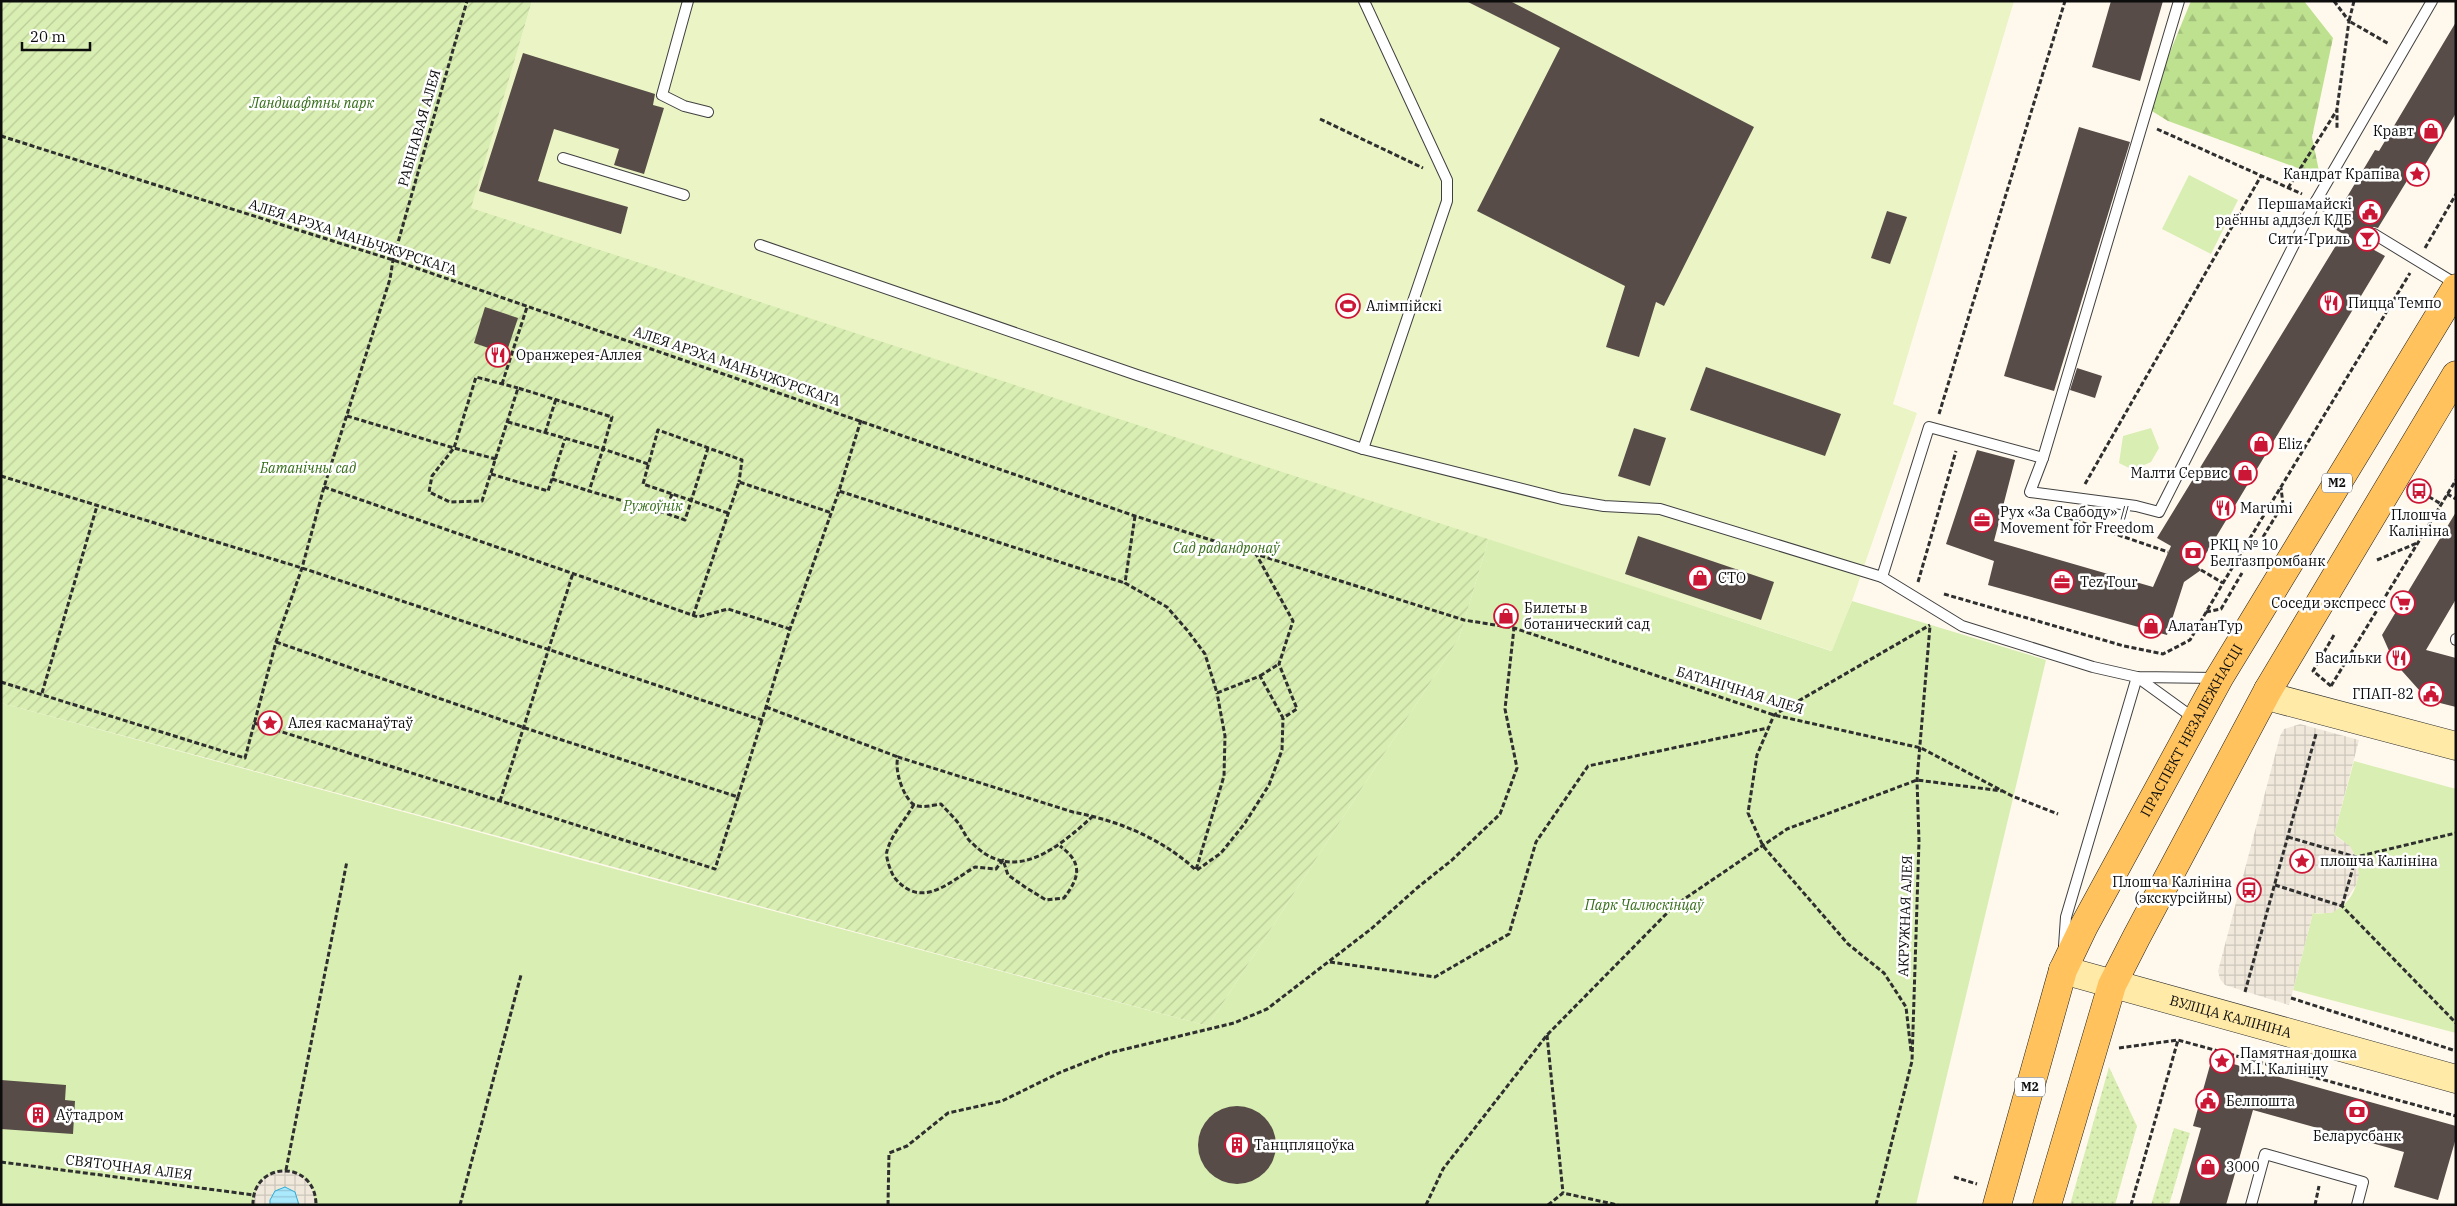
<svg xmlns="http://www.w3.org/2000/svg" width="2457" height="1206" font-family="'IBM Plex Serif',serif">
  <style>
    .grass { fill: url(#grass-dots) }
    .forest { fill: url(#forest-firs) }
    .park { fill: #d9eeb2 }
    .garden { fill: url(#garden-furrows) }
    .pitch { fill: #eaf4c5 }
    .plaza { fill: url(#plaza-grid) }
    .water { fill: url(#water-rules); stroke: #2aacdc }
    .building { fill: #574c48 }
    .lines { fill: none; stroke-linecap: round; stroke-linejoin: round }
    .lane-casing { stroke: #404040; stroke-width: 12 }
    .secondary-casing { stroke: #2f2f2f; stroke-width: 29 }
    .primary-casing { stroke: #1e1e1e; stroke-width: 29 }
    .path { stroke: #2f2f2f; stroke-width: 3; stroke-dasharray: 5 2.5; stroke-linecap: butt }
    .lane { stroke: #fff; stroke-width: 10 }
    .secondary { stroke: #ffeaa8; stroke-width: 28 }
    .primary { stroke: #ffc25d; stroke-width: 28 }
    .labels { text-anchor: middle; stroke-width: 5; stroke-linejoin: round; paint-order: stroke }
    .shield { fill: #fff; stroke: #565656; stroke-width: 1 }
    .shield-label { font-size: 12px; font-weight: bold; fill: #0d0d0d }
    .park-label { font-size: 14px; font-style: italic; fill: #336c16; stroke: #fff }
    .street-label { font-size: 14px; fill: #0d0d0d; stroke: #fff }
    .poi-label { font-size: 14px; fill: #0d0d0d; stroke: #fff; text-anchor: start }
  </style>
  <defs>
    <pattern id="grass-dots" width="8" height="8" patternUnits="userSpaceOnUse" patternTransform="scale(1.25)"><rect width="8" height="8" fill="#d9eeb2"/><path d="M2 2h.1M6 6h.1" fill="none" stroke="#b9cb98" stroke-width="1.8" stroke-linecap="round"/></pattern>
    <pattern id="forest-firs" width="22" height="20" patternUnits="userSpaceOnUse" patternTransform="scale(1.25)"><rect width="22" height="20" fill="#bee18f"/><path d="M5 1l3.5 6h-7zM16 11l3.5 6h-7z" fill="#a2c07a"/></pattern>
    <pattern id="garden-furrows" width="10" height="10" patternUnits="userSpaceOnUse" patternTransform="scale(1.25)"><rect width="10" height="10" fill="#d9eeb2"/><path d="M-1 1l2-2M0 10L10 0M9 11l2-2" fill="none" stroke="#b9cb98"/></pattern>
    <pattern id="plaza-grid" width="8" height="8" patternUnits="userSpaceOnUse" patternTransform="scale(1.25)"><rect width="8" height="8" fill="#f0e8db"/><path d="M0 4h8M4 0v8" fill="none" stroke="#cdc6bb"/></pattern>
    <pattern id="water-rules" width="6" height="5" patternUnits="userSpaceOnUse" patternTransform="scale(1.25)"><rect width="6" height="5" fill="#abe9fd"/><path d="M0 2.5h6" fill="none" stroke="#92c7d8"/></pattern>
  </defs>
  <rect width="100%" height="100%" fill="#fff9ed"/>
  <!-- grass -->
  <g class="grass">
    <polygon points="2109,1067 2137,1126 2115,1205 2070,1205"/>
    <polygon points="2174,1128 2190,1133 2169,1205 2151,1205"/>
  </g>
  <!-- forest -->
  <polygon class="forest" points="2191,1 2304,1 2333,38 2312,137 2320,176 2168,121 2147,108"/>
  <!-- park -->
  <g class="park">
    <polygon points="2189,175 2238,200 2211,254 2162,229"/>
    <polygon points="2151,428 2159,448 2151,462 2133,470 2119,463 2123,436"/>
    <polygon points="1489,538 1831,651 1852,601 2046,660 1916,1205 1,1205 1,703 581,860 1208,1026 1459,638"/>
    <path d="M2354 761 2456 789V1033L2293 990 2313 913C2358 920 2376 856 2334 835Z"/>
  </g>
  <!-- garden -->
  <polygon class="garden" points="1,1 532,1 472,208 1489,538 1459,638 1208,1026 1,703"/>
  <!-- pitch -->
  <polygon class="pitch" points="532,1 2014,1 1893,404 1917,413 1852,601 1832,651 471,208"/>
  <!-- plaza -->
  <g class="plaza">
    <polygon points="2300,724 2359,740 2334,835 2350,846 2356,857 2359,875 2356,885 2342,906 2332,913 2313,913 2289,1005 2225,985 2220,979 2218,971 2280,736 2284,729"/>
    <polygon points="286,1170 296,1173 306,1179 312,1187 316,1205 299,1205 300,1203 279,1188 272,1195 270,1205 253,1205 254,1195 258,1185 265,1177 275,1172"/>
  </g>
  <!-- water -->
  <polygon class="water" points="285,1187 295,1192 299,1205 270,1205 270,1200 275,1191"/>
  <!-- building -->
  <g class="building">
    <polygon points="1466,1 1510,1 1754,127 1664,306 1656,302 1639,357 1606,347 1625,286 1477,211 1560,48"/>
    <polygon points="2111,1 2163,1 2140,81 2092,67"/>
    <polygon points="2456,22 2456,113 2419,175 2413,171 2378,228 2374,227 2368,231 2368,237 2371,240 2367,246 2385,256 2198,567 2201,570 2184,582 2167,635 1988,585 1994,561 1946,544 1977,450 2015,460 1994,541 2153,587 2171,546 2157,538 2343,234 2330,226 2334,219 2339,220 2344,217 2345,212 2341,207 2375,150 2379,151"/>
    <polygon points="523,53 655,94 653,105 664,108 644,174 614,165 619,149 554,129 538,181 628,207 621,234 479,191"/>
    <polygon points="2079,127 2130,142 2054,391 2004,376"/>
    <polygon points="1887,211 1907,217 1890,264 1871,258"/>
    <polygon points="485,307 518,318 506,354 474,343"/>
    <polygon points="1706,367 1841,414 1825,456 1690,410"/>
    <polygon points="2077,368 2102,376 2095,398 2070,390"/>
    <polygon points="1634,428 1666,438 1650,486 1618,476"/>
    <polygon points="2456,512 2456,599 2426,650 2456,658 2456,707 2428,700 2394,662 2382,635"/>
    <polygon points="1638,536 1774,582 1761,620 1625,574"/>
    <polygon points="2212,1058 2456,1126 2456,1138 2438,1200 2394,1187 2404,1152 2253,1110 2226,1205 2179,1205 2201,1128 2193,1126"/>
    <polygon points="1,1080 66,1085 65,1100 75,1101 73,1134 1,1129"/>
    <circle cx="1237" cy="1145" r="39"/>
  </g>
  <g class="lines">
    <!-- lane casing -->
    <g class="lane-casing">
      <g id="lane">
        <polyline points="688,1 662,95 684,106 708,112"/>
        <polyline points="563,158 684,195"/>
        <polyline points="2316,201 2338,213"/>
        <polyline points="2374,234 2456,284"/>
        <polyline points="760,245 1137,375 1363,449 1562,499 1604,506 1660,509 1882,577"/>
        <polyline points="1363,449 1447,201 1447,180 1364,1"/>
        <polyline points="2043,458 2179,1"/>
        <polyline points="2456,639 2456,640"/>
        <polyline points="2137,677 2195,719"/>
        <polyline points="2216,678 2137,677 2093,667 1962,626 1882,577 1929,427 2043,458 2030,492 2136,506 2159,512 2316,201 2432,1"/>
        <polyline points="2064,946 2066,917 2137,677"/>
        <polyline points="2251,1205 2265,1154 2363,1182 2357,1205"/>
      </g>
    </g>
    <!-- secondary casing -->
    <g class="secondary-casing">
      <g id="secondary">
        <polyline points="2268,690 2278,699 2456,746"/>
        <path id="s1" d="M2063 970 2456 1079"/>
      </g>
    </g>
    <!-- primary casing -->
    <g class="primary-casing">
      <g id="primary">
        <path id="s2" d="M1997 1205 2063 970 2084 926 2219 678 2456 288"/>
        <polyline points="2047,1205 2112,985 2136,938 2268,690 2456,375"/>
      </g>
    </g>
    <!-- path -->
    <g class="path">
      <polyline points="2334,1 2349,21 2337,109 2337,130"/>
      <polyline points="2354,1 2349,21 2389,44"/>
      <polyline points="1320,119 1423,168"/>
      <polyline points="2157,129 2302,194"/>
      <polyline points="1,136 393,260 1135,516 1464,620 1514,628 1774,715 1921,748 2012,796 2058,814"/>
      <polyline points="2288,188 2337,110"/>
      <polyline points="2425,248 2456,194"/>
      <polyline points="502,384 527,307"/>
      <polyline points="1939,414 2065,1"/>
      <polyline points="347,416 454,448 476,377 518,388"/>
      <polyline points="861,420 839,491 1125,583"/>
      <polyline points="545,433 556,399"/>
      <polyline points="496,459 454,448 432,476 429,492 450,502 482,501 518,388 612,417 603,449 508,422"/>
      <polyline points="648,464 603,449 589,491 665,513"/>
      <polyline points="491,474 548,491 565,439"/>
      <polyline points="1,476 302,568 762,720 790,629 839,491"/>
      <polyline points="552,479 589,491"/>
      <polyline points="2085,484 2261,176"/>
      <polyline points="324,487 698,617 728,609 790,629"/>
      <polyline points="2416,489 2441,504"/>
      <polyline points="672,494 665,513 685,520 708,448"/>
      <polyline points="2447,494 2456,499"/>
      <polyline points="728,513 643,484 658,430 742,460 739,482"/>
      <polyline points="2054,513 2168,552"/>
      <polyline points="1135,516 1125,583 1167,607 1187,630 1205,654 1217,693 1260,676 1283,718 1297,709 1279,664 1293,621 1256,554"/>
      <polyline points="2263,537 2283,504 2281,488"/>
      <polyline points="2377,560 2417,543"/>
      <polyline points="2201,570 2223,583"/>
      <polyline points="1918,582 1956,451"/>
      <polyline points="1944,594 2124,646 2163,654 2190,640 2223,583 2410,273"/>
      <polyline points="2206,612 2221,609 2242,573"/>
      <polyline points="693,616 739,482 832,513"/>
      <polyline points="276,642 525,728 738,797 762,720"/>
      <polyline points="1260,676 1279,664"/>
      <polyline points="1,682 245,758 276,642 302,568 324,487 390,279 393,260 467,1"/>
      <polyline points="2331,686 2456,480"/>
      <polyline points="2331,686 2313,671 2334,635"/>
      <polyline points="42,693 97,506"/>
      <polyline points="766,707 898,757"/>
      <polyline points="254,723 715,869 738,797"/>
      <polyline points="500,801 573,573"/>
      <path d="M914 804C905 821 892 833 887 851 885 857 891 872 894 877 921 911 949 882 975 867L996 869 1003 860 1008 875 1025 887 1046 900 1064 898C1080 877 1083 863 1060 846"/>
      <path d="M1093 816C1059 847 1014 886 972 843 966 838 963 830 959 824 954 817 947 811 941 804 933 805 920 809 913 804 903 796 894 770 898 757L1073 812C1119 821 1161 838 1196 870L1224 776 1225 736 1217 693"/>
      <polyline points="2288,837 2356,857 2456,833"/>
      <polyline points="1197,870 1221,853 1245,823 1269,785 1282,750 1283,718"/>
      <polyline points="2275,885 2342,906 2456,1023"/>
      <polyline points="2342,906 2356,857"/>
      <polyline points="1330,962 1435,977 1509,934 1536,842 1588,766 1768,728"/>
      <polyline points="2245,992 2316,734"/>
      <polyline points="2291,998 2456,1051"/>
      <polyline points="1547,1035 1563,1193"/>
      <polyline points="2119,1048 2178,1040 2456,1116"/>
      <polyline points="1911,1051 1906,1007 1884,973 1848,944 1763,846 1748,813 1757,755 1774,715 1930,625"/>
      <polyline points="1,1162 254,1195"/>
      <polyline points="286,1170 347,861"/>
      <polyline points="1954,1177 1977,1184"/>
      <path d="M253 1205C252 1160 316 1159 316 1205"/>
      <polyline points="460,1205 521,975"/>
      <polyline points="888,1205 889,1153 907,1146 948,1113 1002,1101 1061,1072 1109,1053 1234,1023 1267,1009 1371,929 1417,888 1452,860 1500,814 1517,768 1505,709 1514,628"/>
      <polyline points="1426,1205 1443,1169 1547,1035 1674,906 1787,829 1917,780 2002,791"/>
      <polyline points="1548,1205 1563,1193 1618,1205"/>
      <polyline points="1876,1205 1912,1061 1919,841 1917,780 1930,626"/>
      <polyline points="2131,1205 2178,1040"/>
      <polyline points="2315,1205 2319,1186"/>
    </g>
    <!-- lane -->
    <use href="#lane" class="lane"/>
    <!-- secondary -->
    <use href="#secondary" class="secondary"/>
    <!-- primary -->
    <use href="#primary" class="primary"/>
  </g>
  <!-- icons -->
  <defs>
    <g id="shop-ring" transform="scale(1.25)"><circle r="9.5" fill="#fff" stroke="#cc1636" stroke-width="1.5"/><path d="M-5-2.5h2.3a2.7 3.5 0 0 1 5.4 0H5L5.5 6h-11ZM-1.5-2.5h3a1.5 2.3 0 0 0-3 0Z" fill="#cc1636"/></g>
    <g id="sight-ring" transform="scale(1.25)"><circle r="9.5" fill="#fff" stroke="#cc1636" stroke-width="1.5"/><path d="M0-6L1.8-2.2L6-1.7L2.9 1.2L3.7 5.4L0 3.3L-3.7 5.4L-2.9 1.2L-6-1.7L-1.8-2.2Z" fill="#cc1636"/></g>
    <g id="civic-ring" transform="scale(1.25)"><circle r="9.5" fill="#fff" stroke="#cc1636" stroke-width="1.5"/><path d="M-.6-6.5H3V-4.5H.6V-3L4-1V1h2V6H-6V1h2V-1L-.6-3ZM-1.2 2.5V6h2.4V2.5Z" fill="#cc1636"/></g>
    <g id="bar-ring" transform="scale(1.25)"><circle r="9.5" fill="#fff" stroke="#cc1636" stroke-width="1.5"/><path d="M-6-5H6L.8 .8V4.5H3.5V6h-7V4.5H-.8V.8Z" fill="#cc1636"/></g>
    <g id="restaurant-ring" transform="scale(1.25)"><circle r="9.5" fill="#fff" stroke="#cc1636" stroke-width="1.5"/><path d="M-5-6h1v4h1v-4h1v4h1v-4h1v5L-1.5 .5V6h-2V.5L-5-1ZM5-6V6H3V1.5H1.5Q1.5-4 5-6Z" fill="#cc1636"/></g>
    <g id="stadium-ring" transform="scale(1.25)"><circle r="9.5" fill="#fff" stroke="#cc1636" stroke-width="1.5"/><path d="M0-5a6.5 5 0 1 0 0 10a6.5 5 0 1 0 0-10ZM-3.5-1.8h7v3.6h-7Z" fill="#cc1636"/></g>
    <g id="bus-ring" transform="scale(1.25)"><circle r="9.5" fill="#fff" stroke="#cc1636" stroke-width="1.5"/><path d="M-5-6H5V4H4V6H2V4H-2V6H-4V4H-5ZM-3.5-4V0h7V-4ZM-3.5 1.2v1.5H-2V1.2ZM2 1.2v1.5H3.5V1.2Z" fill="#cc1636"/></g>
    <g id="office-ring" transform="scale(1.25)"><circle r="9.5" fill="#fff" stroke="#cc1636" stroke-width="1.5"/><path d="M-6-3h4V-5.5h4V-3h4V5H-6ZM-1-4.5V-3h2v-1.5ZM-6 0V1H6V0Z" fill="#cc1636"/></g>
    <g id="bank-ring" transform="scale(1.25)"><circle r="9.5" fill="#fff" stroke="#cc1636" stroke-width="1.5"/><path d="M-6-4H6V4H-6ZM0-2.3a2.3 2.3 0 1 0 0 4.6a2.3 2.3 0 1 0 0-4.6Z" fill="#cc1636"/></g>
    <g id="supermarket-ring" transform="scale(1.25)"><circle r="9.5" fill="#fff" stroke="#cc1636" stroke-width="1.5"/><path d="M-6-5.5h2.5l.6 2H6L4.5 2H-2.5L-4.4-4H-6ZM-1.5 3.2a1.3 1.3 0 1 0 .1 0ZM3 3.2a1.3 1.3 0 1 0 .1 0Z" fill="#cc1636"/></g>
    <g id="building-ring" transform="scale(1.25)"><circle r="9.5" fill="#fff" stroke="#cc1636" stroke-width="1.5"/><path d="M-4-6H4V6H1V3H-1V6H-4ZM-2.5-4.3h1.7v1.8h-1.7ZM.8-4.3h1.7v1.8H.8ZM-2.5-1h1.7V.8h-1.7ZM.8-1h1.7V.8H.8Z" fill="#cc1636"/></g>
  </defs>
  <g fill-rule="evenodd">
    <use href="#shop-ring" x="2431" y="131"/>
    <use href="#sight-ring" x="2417" y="174"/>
    <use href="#civic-ring" x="2370" y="212"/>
    <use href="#bar-ring" x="2367" y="239"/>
    <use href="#restaurant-ring" x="2331" y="303"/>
    <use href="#stadium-ring" x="1348" y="306"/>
    <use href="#restaurant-ring" x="498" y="355"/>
    <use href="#shop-ring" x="2261" y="444"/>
    <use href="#shop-ring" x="2245" y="473"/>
    <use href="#bus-ring" x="2419" y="491"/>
    <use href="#restaurant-ring" x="2223" y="508"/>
    <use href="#office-ring" x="1982" y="520"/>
    <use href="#bank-ring" x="2193" y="553"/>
    <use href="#shop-ring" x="1700" y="578"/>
    <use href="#office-ring" x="2062" y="582"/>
    <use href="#supermarket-ring" x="2403" y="603"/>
    <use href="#shop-ring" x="1506" y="616"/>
    <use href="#shop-ring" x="2151" y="626"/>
    <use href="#restaurant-ring" x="2399" y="658"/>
    <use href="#civic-ring" x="2431" y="694"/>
    <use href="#sight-ring" x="270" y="723"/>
    <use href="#sight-ring" x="2302" y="861"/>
    <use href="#bus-ring" x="2249" y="890"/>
    <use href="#sight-ring" x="2222" y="1061"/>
    <use href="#civic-ring" x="2208" y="1101"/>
    <use href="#bank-ring" x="2357" y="1112"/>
    <use href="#building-ring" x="38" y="1115"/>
    <use href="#building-ring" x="1237" y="1145"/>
    <use href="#shop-ring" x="2208" y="1167"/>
  </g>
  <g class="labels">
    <!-- shield labels -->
    <g class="shield">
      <rect x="2322" y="473.5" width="30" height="19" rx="4"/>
      <rect x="2015" y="1077.5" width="30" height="19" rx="4"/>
    </g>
    <g class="shield-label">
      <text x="2337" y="487">М2</text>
      <text x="2030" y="1091">М2</text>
    </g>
    <!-- park labels -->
    <g class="park-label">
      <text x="312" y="108">Ландшафтны парк</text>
      <text x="308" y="473">Батанічны сад</text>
      <text x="653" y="511">Ружоўнік</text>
      <text x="1226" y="553">Сад радандронаў</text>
      <text x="1644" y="910">Парк Чалюскінцаў</text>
    </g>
    <!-- street labels -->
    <g class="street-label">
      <text transform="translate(419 128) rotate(-74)" y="5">РАБІНАВАЯ АЛЕЯ</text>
      <text transform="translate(353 237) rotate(18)" y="5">АЛЕЯ АРЭХА МАНЬЧЖУРСКАГА</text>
      <text transform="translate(737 366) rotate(19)" y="5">АЛЕЯ АРЭХА МАНЬЧЖУРСКАГА</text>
      <text transform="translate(1740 690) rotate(17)" y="5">БАТАНІЧНАЯ АЛЕЯ</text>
      <text dy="5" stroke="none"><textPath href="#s2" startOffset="516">ПРАСПЕКТ НЕЗАЛЕЖНАСЦІ</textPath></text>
      <text transform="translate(1905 916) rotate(-88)" y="5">АКРУЖНАЯ АЛЕЯ</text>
      <text dy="5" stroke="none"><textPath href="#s1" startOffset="174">ВУЛІЦА КАЛІНІНА</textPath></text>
      <text transform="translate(129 1167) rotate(7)" y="5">СВЯТОЧНАЯ АЛЕЯ</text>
    </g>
    <!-- poi labels -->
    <g class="poi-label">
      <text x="2414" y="136" text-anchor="end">Кравт</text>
      <text x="2400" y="179" text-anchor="end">Кандрат Крапіва</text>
      <text x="2352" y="209" text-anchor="end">Першамайскі<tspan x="2352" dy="16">раённы аддзел КДБ</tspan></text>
      <text x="2350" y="244" text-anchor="end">Сити-Гриль</text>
      <text x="2348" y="308">Пицца Темпо</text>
      <text x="1366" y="311">Алімпійскі</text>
      <text x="516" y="360">Оранжерея-Аллея</text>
      <text x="2278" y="449">Eliz</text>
      <text x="2228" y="478" text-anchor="end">Малти Сервис</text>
      <text x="2240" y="513">Marumi</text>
      <text x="2000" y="517">Рух «За Свабоду» //<tspan x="2000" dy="16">Movement for Freedom</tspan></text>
      <text x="2419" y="520" text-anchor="middle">Плошча<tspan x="2419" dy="16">Калініна</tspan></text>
      <text x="2210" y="550">РКЦ № 10<tspan x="2210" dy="16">Белгазпромбанк</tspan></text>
      <text x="1718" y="583">СТО</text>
      <text x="2080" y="587">Tez Tour</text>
      <text x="2386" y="608" text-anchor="end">Соседи экспресс</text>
      <text x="1524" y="613">Билеты в<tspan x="1524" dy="16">ботанический сад</tspan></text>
      <text x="2168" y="631">АлатанТур</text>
      <text x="2382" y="663" text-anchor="end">Васильки</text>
      <text x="2414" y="699" text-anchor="end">ГПАП-82</text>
      <text x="288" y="728">Алея касманаўтаў</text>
      <text x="2320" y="866">плошча Калініна</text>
      <text x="2232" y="887" text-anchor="end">Плошча Калініна<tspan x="2232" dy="16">(экскурсійны)</tspan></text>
      <text x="2240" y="1058">Памятная дошка<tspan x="2240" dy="16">М.І. Калініну</tspan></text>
      <text x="2226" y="1106">Белпошта</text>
      <text x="56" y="1120">Аўтадром</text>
      <text x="2357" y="1141" text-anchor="middle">Беларусбанк</text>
      <text x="1254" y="1150">Танцпляцоўка</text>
      <text x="2226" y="1172">3000</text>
    </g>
  </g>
  <!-- border -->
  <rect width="2457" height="1206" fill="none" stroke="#0d0d0d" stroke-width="5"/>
  <!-- scale -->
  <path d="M22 42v8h68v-8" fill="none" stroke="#0d0d0d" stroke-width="2.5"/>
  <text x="30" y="42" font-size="15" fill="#0d0d0d" stroke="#ffffff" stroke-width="4" paint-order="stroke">20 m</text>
</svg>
